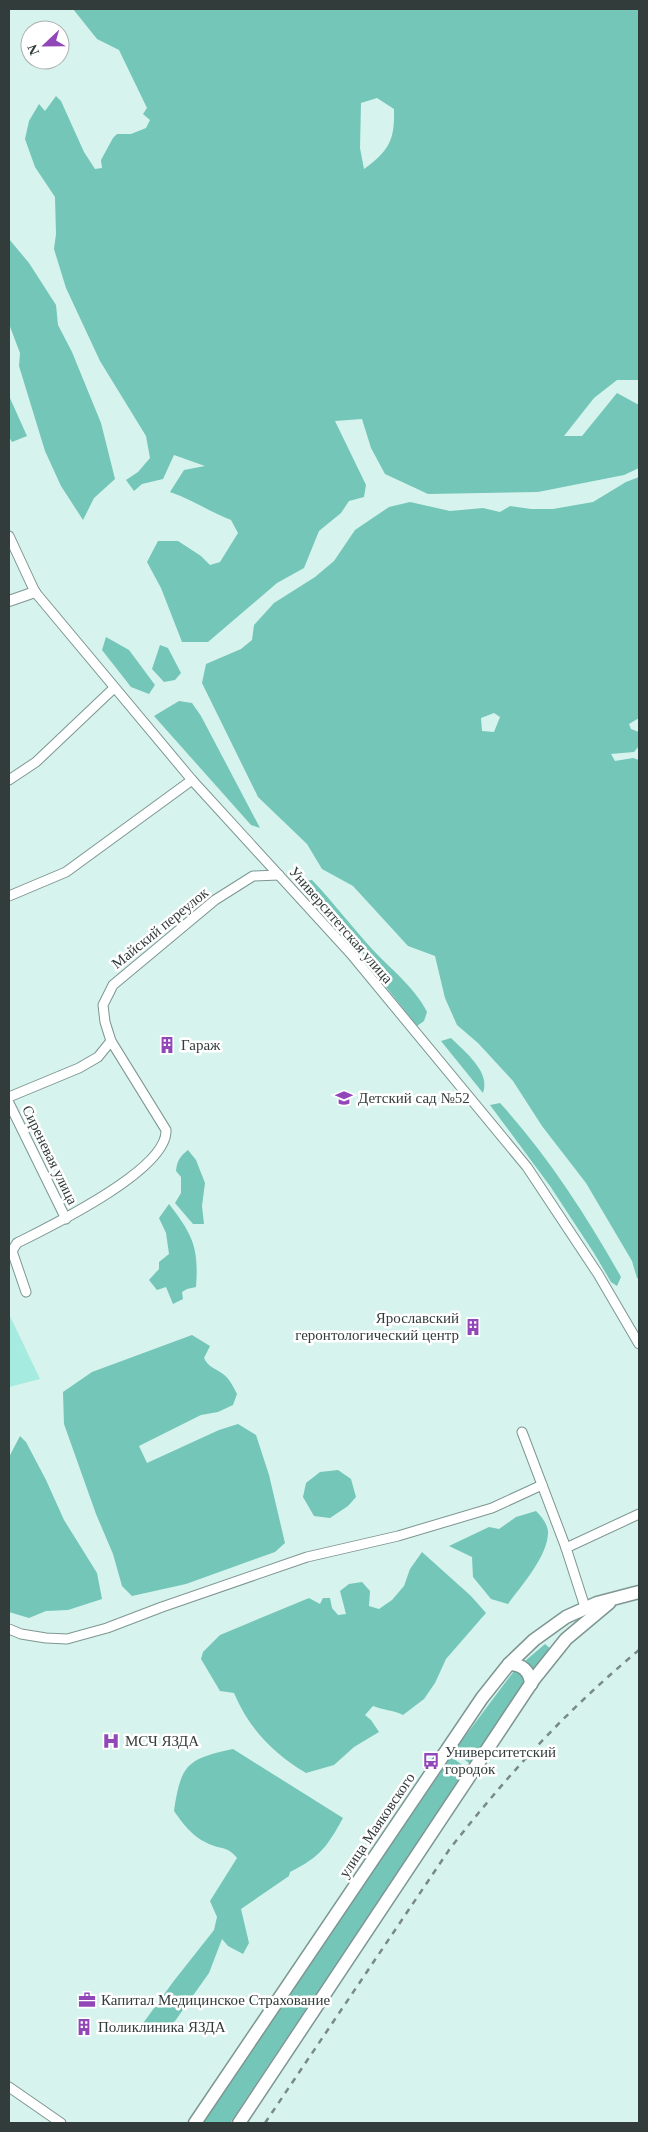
<svg xmlns="http://www.w3.org/2000/svg" width="648" height="2132" font-family="'Times New Roman',serif">
  <style>
    .green { fill: #a6ebdf }
    .forest { fill: #73c6b8; fill-rule: evenodd }
    .lines { fill: none; stroke-linecap: round; stroke-linejoin: round }
    .minor-casing { stroke: #7d9692; stroke-width: 11 }
    .tertiary-casing { stroke: #7d9692; stroke-width: 12 }
    .secondary-casing { stroke: #7d9692; stroke-width: 15 }
    .minor { stroke: #fff; stroke-width: 9 }
    .tertiary { stroke: #fff; stroke-width: 10 }
    .secondary { stroke: #fff; stroke-width: 12 }
    .rail { stroke: #788986; stroke-width: 2.5; stroke-dasharray: 6 6; stroke-linecap: butt }
    .labels { text-anchor: middle; stroke-width: 5; stroke-linejoin: round; paint-order: stroke }
    .street-label { font-size: 15px; fill: #323c3a; stroke: #fff }
    .poi-label { font-size: 15px; fill: #323c3a; stroke: #fff; text-anchor: start }
  </style>
  <rect width="100%" height="100%" fill="#d7f3ee"/>
  <!-- green -->
  <polygon class="green" points="9,1314 40,1379 9,1387"/>
  <!-- forest -->
  <g class="forest">
    <path d="M73 9H639V380H617L594 398 564 436H582L617 393 639 405V468L624 475 538 492 428 494 385 474 371 448 362 419 335 421 366 485 364 497 349 501 341 513 319 531 304 568 277 583 208 642H182L161 588 147 562 158 541H178L201 556 210 565 220 562 238 533 231 520C210 512 191 499 170 492L184 470 205 466 174 455 163 479 142 484 134 491 126 480 138 472 150 458 146 436 100 361 66 288 54 249 56 234 55 197 35 167 25 139 29 121 39 104 45 111 56 96 61 101 84 152 95 169 102 168 101 160 113 138 117 134H131L146 128 150 120 143 114 147 108 119 50 97 39ZM377 98 394 109C395 140 389 151 364 169L360 148 361 103Z"/>
    <polygon points="9,239 29,263 56,305 58,325 72,352 101,423 115,479 94,498 83,520 61,486 45,451 19,366 20,353 9,324"/>
    <polygon points="9,396 27,436 12,442 9,437"/>
    <path d="M639 477V718L629 724 631 729 639 732V746L634 752 611 754 615 761 633 758 639 760V1279L637 1278 632 1261 586 1183 542 1126 513 1081 478 1043 457 1025 445 998 435 956 408 946 353 886 322 869 307 844 258 797 202 683 206 664 241 649 252 640 254 625 274 603 315 577 334 561 355 530 389 507 410 502 450 511 483 508 500 512 510 506 531 509H553L593 502 626 482ZM494 713 500 717 494 732 482 731 481 718Z"/>
    <polygon points="106,637 129,650 155,685 149,694 131,687 102,650"/>
    <polygon points="160,645 168,648 181,673 175,680 164,682 152,669"/>
    <polygon points="179,701 192,703 201,716 260,828 251,825 154,716"/>
    <path d="M312 880C333 902 351 926 372 949 390 968 416 989 427 1012L424 1021 417 1026 367 963 364 954C339 941 317 905 303 881Z"/>
    <path d="M451 1038C465 1052 491 1072 483 1093L441 1041Z"/>
    <path d="M500 1103C548 1156 586 1215 621 1277L617 1286 611 1282 594 1253 550 1186 490 1105Z"/>
    <path d="M188 1150 196 1160 205 1183 202 1206 204 1224H193L175 1203 181 1193V1177L176 1171C177 1161 180 1156 188 1150Z"/>
    <path d="M169 1204C193 1235 199 1248 196 1287L187 1289 182 1292 183 1299 173 1304 166 1287 157 1290 149 1280 159 1269V1262L169 1254 166 1233 159 1218Z"/>
    <path d="M192 1335 210 1346 204 1358C208 1367 215 1368 223 1374 229 1378 233 1386 237 1394L233 1405 218 1412 201 1415 139 1446 147 1463 219 1430 238 1424 256 1435 269 1475 285 1543 275 1552 186 1584 132 1596 122 1586 113 1554 96 1514 64 1424 63 1392 92 1372Z"/>
    <polygon points="20,1436 26,1442 46,1480 64,1520 97,1573 102,1599 68,1610 46,1611 29,1618 9,1612 9,1457"/>
    <polygon points="338,1470 351,1479 356,1497 348,1506 330,1518 314,1516 303,1497 306,1483 320,1472"/>
    <path d="M536 1511C541 1516 547 1523 548 1531 549 1555 521 1586 508 1604L491 1599 473 1577 472 1557 449 1546 489 1527 499 1529 516 1517Z"/>
    <path d="M422 1552 471 1596 486 1613 446 1659 435 1683 424 1699 403 1715C393 1710 383 1710 373 1706L365 1715 371 1720 379 1732 354 1747 334 1765 306 1773C273 1753 249 1729 234 1693L220 1691 201 1659 203 1652 220 1635 309 1598 320 1604 323 1598H330L332 1608 338 1615 346 1614 340 1591 349 1584 362 1582 370 1591 369 1606 379 1609 392 1600 404 1586 410 1569Z"/>
    <polygon points="545,1644 551,1649 534,1669 525,1661"/>
    <polygon points="514,1671 519,1673 525,1681 470,1764 454,1751"/>
    <path d="M233 1749 343 1818C327 1847 320 1857 290 1872L289 1876 241 1909 249 1943 243 1954 228 1946 222 1939 209 1973 175 2021 157 2034 141 2026 173 1982 214 1930 217 1917 210 1901 237 1858C227 1845 220 1850 207 1843 192 1836 183 1824 174 1811 181 1763 188 1759 233 1749Z"/>
    <polygon points="451,1757 467,1768 230,2123 201,2123"/>
  </g>
  <g class="lines">
    <!-- minor casing -->
    <g class="minor-casing">
      <g id="minor">
        <polyline points="9,536 35,592 192,780 351,954 527,1167 598,1274 639,1344"/>
        <polyline points="9,780 36,762 114,688"/>
        <polyline points="9,896 66,872 192,780"/>
        <polyline points="9,1097 79,1068 98,1057 111,1041"/>
        <polyline points="9,1103 66,1219"/>
        <path d="M26 1292 12 1251 17 1243C49 1227 168 1170 166 1130L111 1041 105 1022 103 1005 113 985 215 900 253 876 279 875"/>
        <polyline points="522,1432 566,1548 585,1607"/>
        <polyline points="566,1548 639,1514"/>
        <polyline points="9,1629 21,1634 46,1638 67,1639 107,1628 162,1607 307,1557 398,1536 492,1508 542,1485"/>
        <polyline points="9,2087 61,2123"/>
      </g>
    </g>
    <!-- tertiary casing -->
    <g class="tertiary-casing">
      <polyline id="tertiary" points="9,601 35,592"/>
    </g>
    <!-- secondary casing -->
    <g class="secondary-casing">
      <g id="secondary">
        <path d="M509 1664C522 1664 530 1671 531 1684"/>
        <polyline points="195,2123 482,1698 509,1664 534,1640 566,1617 597,1603 639,1592"/>
        <polyline points="239,2123 534,1679 566,1639 609,1603"/>
      </g>
    </g>
    <!-- minor -->
    <use href="#minor" class="minor"/>
    <!-- tertiary -->
    <use href="#tertiary" class="tertiary"/>
    <!-- secondary -->
    <use href="#secondary" class="secondary"/>
    <!-- rail -->
    <path class="rail" d="M265 2123 449 1850C508 1774 566 1711 639 1650"/>
  </g>
  <!-- icons -->
  <defs>
    <g id="building-bare" transform="scale(1.35)"><path d="M-4-6H4V6H1V3H-1V6H-4ZM-2.5-4.3h1.7v1.8h-1.7ZM.8-4.3h1.7v1.8H.8ZM-2.5-1h1.7V.8h-1.7ZM.8-1h1.7V.8H.8Z" fill="#9247b9" stroke="#fff" stroke-width="2.5" paint-order="stroke"/></g>
    <g id="school-bare" transform="scale(1.35)"><path d="M0-5L7-2L0 1L-7-2ZM-4 1L0 2.5L4 1V4Q0 6-4 4Z" fill="#9247b9" stroke="#fff" stroke-width="2.5" paint-order="stroke"/></g>
    <g id="hospital-bare" transform="scale(1.35)"><path d="M-5-5h3v3.5h4V-5h3V5h-3V1.5h-4V5h-3Z" fill="#9247b9" stroke="#fff" stroke-width="2.5" paint-order="stroke"/></g>
    <g id="bus-bare" transform="scale(1.35)"><path d="M-5-6H5V4H4V6H2V4H-2V6H-4V4H-5ZM-3.5-4V0h7V-4ZM-3.5 1.2v1.5H-2V1.2ZM2 1.2v1.5H3.5V1.2Z" fill="#9247b9" stroke="#fff" stroke-width="2.5" paint-order="stroke"/></g>
    <g id="office-bare" transform="scale(1.35)"><path d="M-6-3h4V-5.5h4V-3h4V5H-6ZM-1-4.5V-3h2v-1.5ZM-6 0V1H6V0Z" fill="#9247b9" stroke="#fff" stroke-width="2.5" paint-order="stroke"/></g>
  </defs>
  <g fill-rule="evenodd">
    <use href="#building-bare" x="167" y="1045"/>
    <use href="#school-bare" x="344" y="1098"/>
    <use href="#building-bare" x="473" y="1327"/>
    <use href="#hospital-bare" x="111" y="1741"/>
    <use href="#bus-bare" x="431" y="1761"/>
    <use href="#office-bare" x="87" y="2000"/>
    <use href="#building-bare" x="84" y="2027"/>
  </g>
  <g class="labels">
    <!-- street labels -->
    <g class="street-label">
      <text transform="translate(341 925) rotate(49)" y="5">Университетская улица</text>
      <text transform="translate(160 928) rotate(-39)" y="5">Майский переулок</text>
      <text transform="translate(50 1155) rotate(64)" y="5">Сиреневая улица</text>
      <text transform="translate(377 1825) rotate(-56)" y="5">улица Маяковского</text>
    </g>
    <!-- poi labels -->
    <g class="poi-label">
      <text x="181" y="1050">Гараж</text>
      <text x="358" y="1103">Детский сад №52</text>
      <text x="459" y="1323" text-anchor="end">Ярославский<tspan x="459" dy="17">геронтологический центр</tspan></text>
      <text x="125" y="1746">МСЧ ЯЗДА</text>
      <text x="445" y="1757">Университетский<tspan x="445" dy="17">городок</tspan></text>
      <text x="101" y="2005">Капитал Медицинское Страхование</text>
      <text x="98" y="2032">Поликлиника ЯЗДА</text>
    </g>
  </g>
  <!-- border -->
  <rect width="648" height="2132" fill="none" stroke="#323c3a" stroke-width="20"/>
  <!-- north arrow -->
  <g transform="translate(45 45) rotate(248)"><circle r="24" fill="#ffffff" stroke="#adb1b0"/>
  <path d="M0-4L9 19L0 12L-9 19Z" fill="#9247b9"/>
  <text y="-8" font-size="14" font-weight="bold" text-anchor="middle" fill="#323c3a">N</text>
  </g>
</svg>
